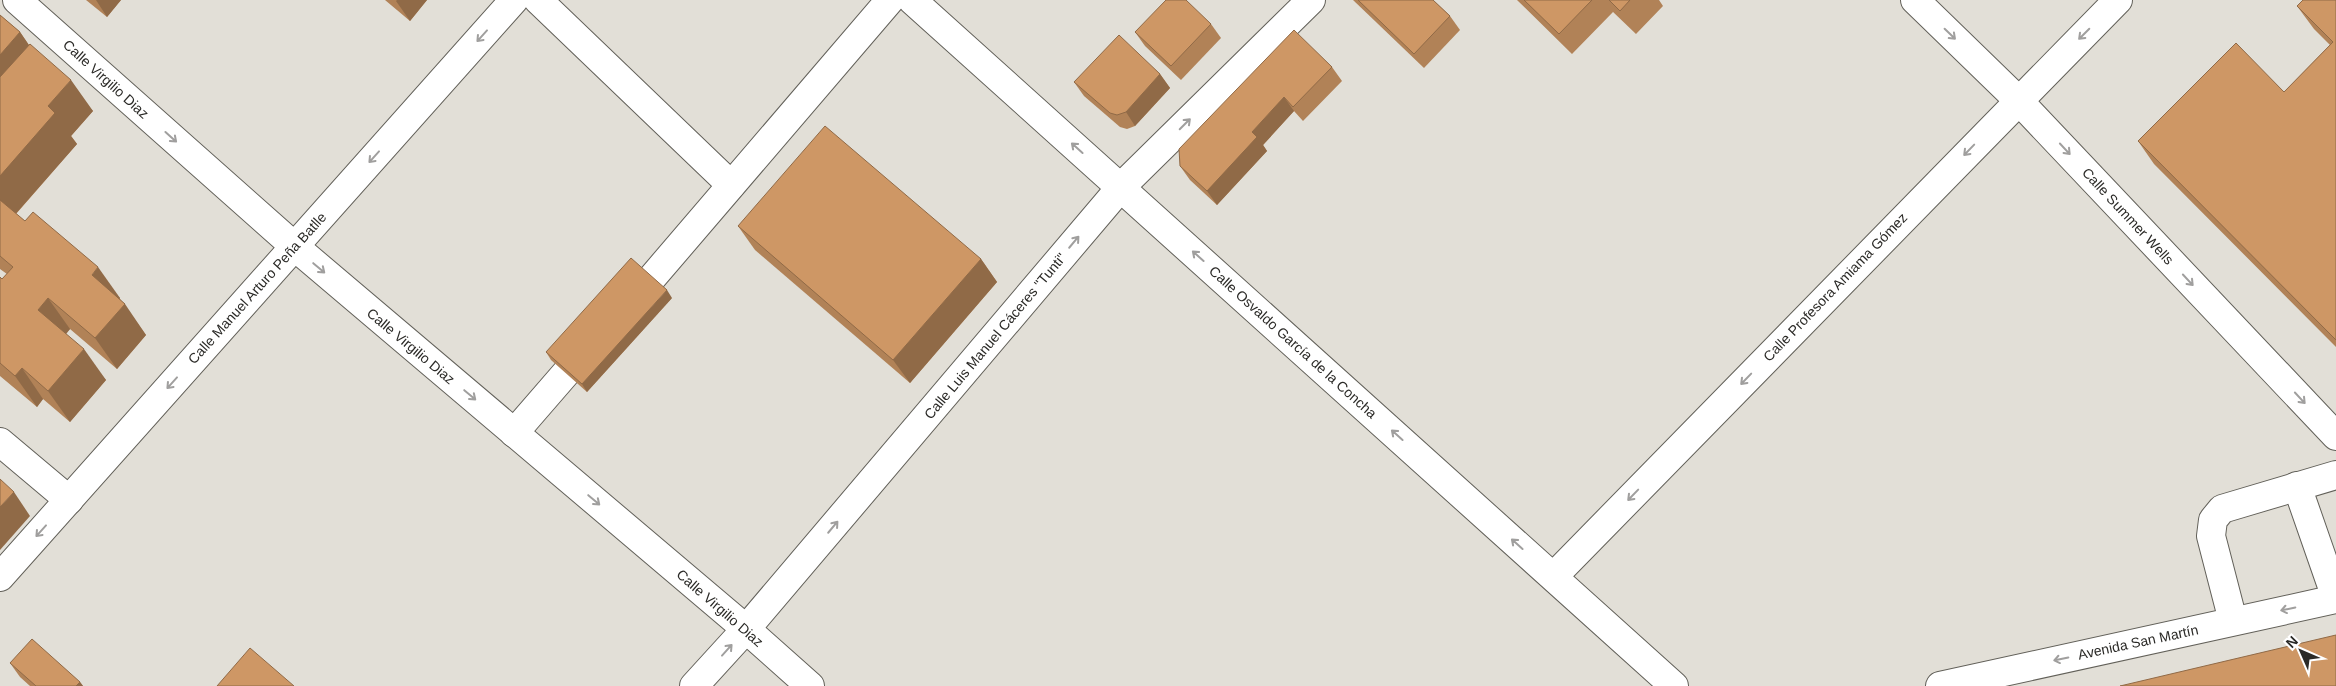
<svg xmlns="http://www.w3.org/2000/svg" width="2336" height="686" font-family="Arial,sans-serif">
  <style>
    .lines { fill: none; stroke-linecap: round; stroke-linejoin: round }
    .minor-casing { stroke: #626059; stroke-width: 30 }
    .major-casing { stroke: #626059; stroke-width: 30 }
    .minor { stroke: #fff; stroke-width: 28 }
    .major { stroke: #fff; stroke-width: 28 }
    .wall { fill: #b18257 }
    .shaded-wall { fill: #906a47 }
    .building { fill: #ce9765; stroke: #906a47 }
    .oneway { stroke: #a09f9e }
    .labels { text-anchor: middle; stroke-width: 5; stroke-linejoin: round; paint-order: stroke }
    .street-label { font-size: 14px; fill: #2b2a27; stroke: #fff }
  </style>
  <rect width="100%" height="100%" fill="#e2dfd7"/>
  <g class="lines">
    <!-- minor casing -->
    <g class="minor-casing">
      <g id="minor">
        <polyline points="17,0 294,246 746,629 810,686"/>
        <polyline points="538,0 731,185"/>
        <polyline points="912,0 1674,686"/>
        <polyline points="1915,0 2018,100 2336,436"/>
        <polyline points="651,279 890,0"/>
        <polyline points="514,433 566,373"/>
        <polyline points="0,442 69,500"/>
        <polyline points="2297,486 2336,598"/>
        <polyline points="1554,576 2118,0"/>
        <polyline points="0,577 514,0"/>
        <polyline points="2233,621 2211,536 2213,520 2222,509 2336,475"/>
        <polyline points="694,686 746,629 1121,187 1311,0"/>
      </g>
    </g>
    <!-- major casing -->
    <g class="major-casing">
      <polyline id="major" points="1940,686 2336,599"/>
    </g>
    <!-- minor -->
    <use href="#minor" class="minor"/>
    <!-- major -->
    <use href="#major" class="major"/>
  </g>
  <!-- wall -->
  <g class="wall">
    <polygon points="86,0 121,0 107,17"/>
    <polygon points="385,0 427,0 410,21"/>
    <polygon points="1353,0 1433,0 1450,16 1460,30 1424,68"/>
    <polygon points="1517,0 1659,0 1663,6 1636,34 1612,11 1613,12 1572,54"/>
    <polygon points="2336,0 2336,347 2154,164 2138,141 2284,92 2330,45 2314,29 2297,6"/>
    <polygon points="0,15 20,32 29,45 93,111 71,136 77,144 16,214 120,298 120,299 146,335 117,369 70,329 66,334 106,380 70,422 43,399 37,407 0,376 0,277 2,279 7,274 0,269"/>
    <polygon points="1211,24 1221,38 1181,80 1145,46 1135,32"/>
    <polygon points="1332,67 1342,81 1303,121 1294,111 1263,145 1267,151 1217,205 1190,180 1180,166"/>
    <polygon points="1160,74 1170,88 1135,126 1127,129 1120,127 1084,96 1074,82"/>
    <polygon points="738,226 981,259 997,282 910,383 755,250"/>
    <polygon points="672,298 587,392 551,360 546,352"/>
    <polygon points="10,663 80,682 83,686 30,686 20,677"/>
  </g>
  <!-- shaded-wall -->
  <g class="shaded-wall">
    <polygon points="96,0 121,0 107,17"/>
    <polygon points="397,0 427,0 410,21 396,1"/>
    <polygon points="20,32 41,63 0,110 0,55"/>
    <polygon points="1160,74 1170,88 1135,126 1126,112"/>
    <polygon points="71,80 93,111 71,136 77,144 12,218 0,201 0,176 48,106"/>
    <polygon points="1284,97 1294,111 1263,145 1267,151 1217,205 1207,191 1252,132"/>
    <polygon points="981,259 997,282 910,383 893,360"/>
    <polygon points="98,267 120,298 114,306 92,275"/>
    <polygon points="667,290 672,298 587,392 582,384"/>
    <polygon points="48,298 70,329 60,341 38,310"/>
    <polygon points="125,304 146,335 117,369 95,338"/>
    <polygon points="84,349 106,380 70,422 48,391"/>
    <polygon points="22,368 43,399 37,407 15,376"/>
    <polygon points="14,492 30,516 0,550 0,507"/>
    <polygon points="80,682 83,686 76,686"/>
  </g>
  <!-- building -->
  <g class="building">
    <polygon points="1166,0 1186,0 1211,24 1171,66 1135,32"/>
    <polygon points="1358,0 1433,0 1450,16 1414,54"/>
    <polygon points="1524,0 1592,0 1559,34"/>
    <polygon points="1609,0 1630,0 1620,11"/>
    <polygon points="2303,0 2336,0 2336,340 2138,141 2236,43 2284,92 2333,42 2297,6"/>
    <polygon points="0,15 20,32 0,55"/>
    <polygon points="1294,30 1332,67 1293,107 1284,97 1252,132 1257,137 1207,191 1180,166 1179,149"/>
    <polygon points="1119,35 1160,74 1126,112 1117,115 1110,113 1074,82"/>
    <polygon points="30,44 71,80 48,106 55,113 0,176 0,77"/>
    <polygon points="825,126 981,259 893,360 738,226"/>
    <polygon points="0,200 25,221 33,212 98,267 92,275 125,304 95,338 48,298 38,310 84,349 48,391 22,368 15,376 0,363 0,277 2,279 13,267 0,256"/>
    <polygon points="631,258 667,290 582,384 546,352"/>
    <polygon points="0,479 14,492 0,507"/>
    <polygon points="2336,635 2336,686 2120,686"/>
    <polygon points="32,639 80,682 76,686 36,686 10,663"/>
    <polygon points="250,648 294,686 217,686"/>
  </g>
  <!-- one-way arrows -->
  <defs><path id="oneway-shaft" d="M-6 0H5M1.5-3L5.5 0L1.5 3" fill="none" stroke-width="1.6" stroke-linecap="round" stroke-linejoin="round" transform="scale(1.25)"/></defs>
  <g class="oneway">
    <use href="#oneway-shaft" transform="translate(1950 34) rotate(44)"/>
    <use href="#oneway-shaft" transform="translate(2084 34) rotate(135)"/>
    <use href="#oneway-shaft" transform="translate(482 36) rotate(132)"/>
    <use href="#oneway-shaft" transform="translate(1185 124) rotate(-45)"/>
    <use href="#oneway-shaft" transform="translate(171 137) rotate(42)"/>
    <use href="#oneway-shaft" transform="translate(1077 148) rotate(-138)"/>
    <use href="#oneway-shaft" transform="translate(2065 149) rotate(47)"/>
    <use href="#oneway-shaft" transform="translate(1969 150) rotate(134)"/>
    <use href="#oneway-shaft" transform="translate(374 157) rotate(132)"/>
    <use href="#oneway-shaft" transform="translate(1074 242) rotate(-50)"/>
    <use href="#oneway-shaft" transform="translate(1198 256) rotate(-138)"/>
    <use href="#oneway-shaft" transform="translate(319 268) rotate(40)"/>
    <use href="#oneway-shaft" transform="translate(2188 280) rotate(47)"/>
    <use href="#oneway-shaft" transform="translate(1746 379) rotate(134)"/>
    <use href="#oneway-shaft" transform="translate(172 383) rotate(132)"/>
    <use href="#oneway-shaft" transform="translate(470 395) rotate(40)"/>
    <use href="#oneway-shaft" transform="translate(2300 398) rotate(47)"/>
    <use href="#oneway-shaft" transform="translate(1397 435) rotate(-138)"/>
    <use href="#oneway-shaft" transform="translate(1633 495) rotate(134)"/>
    <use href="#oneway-shaft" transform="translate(594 500) rotate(40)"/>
    <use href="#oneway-shaft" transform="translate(833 527) rotate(-50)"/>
    <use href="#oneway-shaft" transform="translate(41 531) rotate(132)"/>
    <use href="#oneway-shaft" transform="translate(1517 544) rotate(-138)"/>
    <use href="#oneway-shaft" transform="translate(2288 609) rotate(168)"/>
    <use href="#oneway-shaft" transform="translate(727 650) rotate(-48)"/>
    <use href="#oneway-shaft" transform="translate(2061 659) rotate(168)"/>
  </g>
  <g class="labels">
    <!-- street labels -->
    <g class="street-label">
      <text transform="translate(106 79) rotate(42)" y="5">Calle Virgilio Diaz</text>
      <text transform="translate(2128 216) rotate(47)" y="5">Calle Summer Wells</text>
      <text transform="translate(1835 287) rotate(-46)" y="5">Calle Profesora Amiama Gómez</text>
      <text transform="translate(257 288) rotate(-48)" y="5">Calle Manuel Arturo Peña Batlle</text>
      <text transform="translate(995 336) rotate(-50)" y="5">Calle Luis Manuel Cáceres "Tunti"</text>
      <text transform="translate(1293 342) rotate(42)" y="5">Calle Osvaldo García de la Concha</text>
      <text transform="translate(411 346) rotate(40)" y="5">Calle Virgilio Diaz</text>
      <text transform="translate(720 608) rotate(41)" y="5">Calle Virgilio Diaz</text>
      <text transform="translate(2138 642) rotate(-12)" y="5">Avenida San Martín</text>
    </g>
  </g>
  <!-- north arrow -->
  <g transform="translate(2301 651) rotate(315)" stroke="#ffffff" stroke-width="4" paint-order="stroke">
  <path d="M0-4L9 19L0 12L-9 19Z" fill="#2b2a27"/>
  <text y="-8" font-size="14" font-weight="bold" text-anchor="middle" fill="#2b2a27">N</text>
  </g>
</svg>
